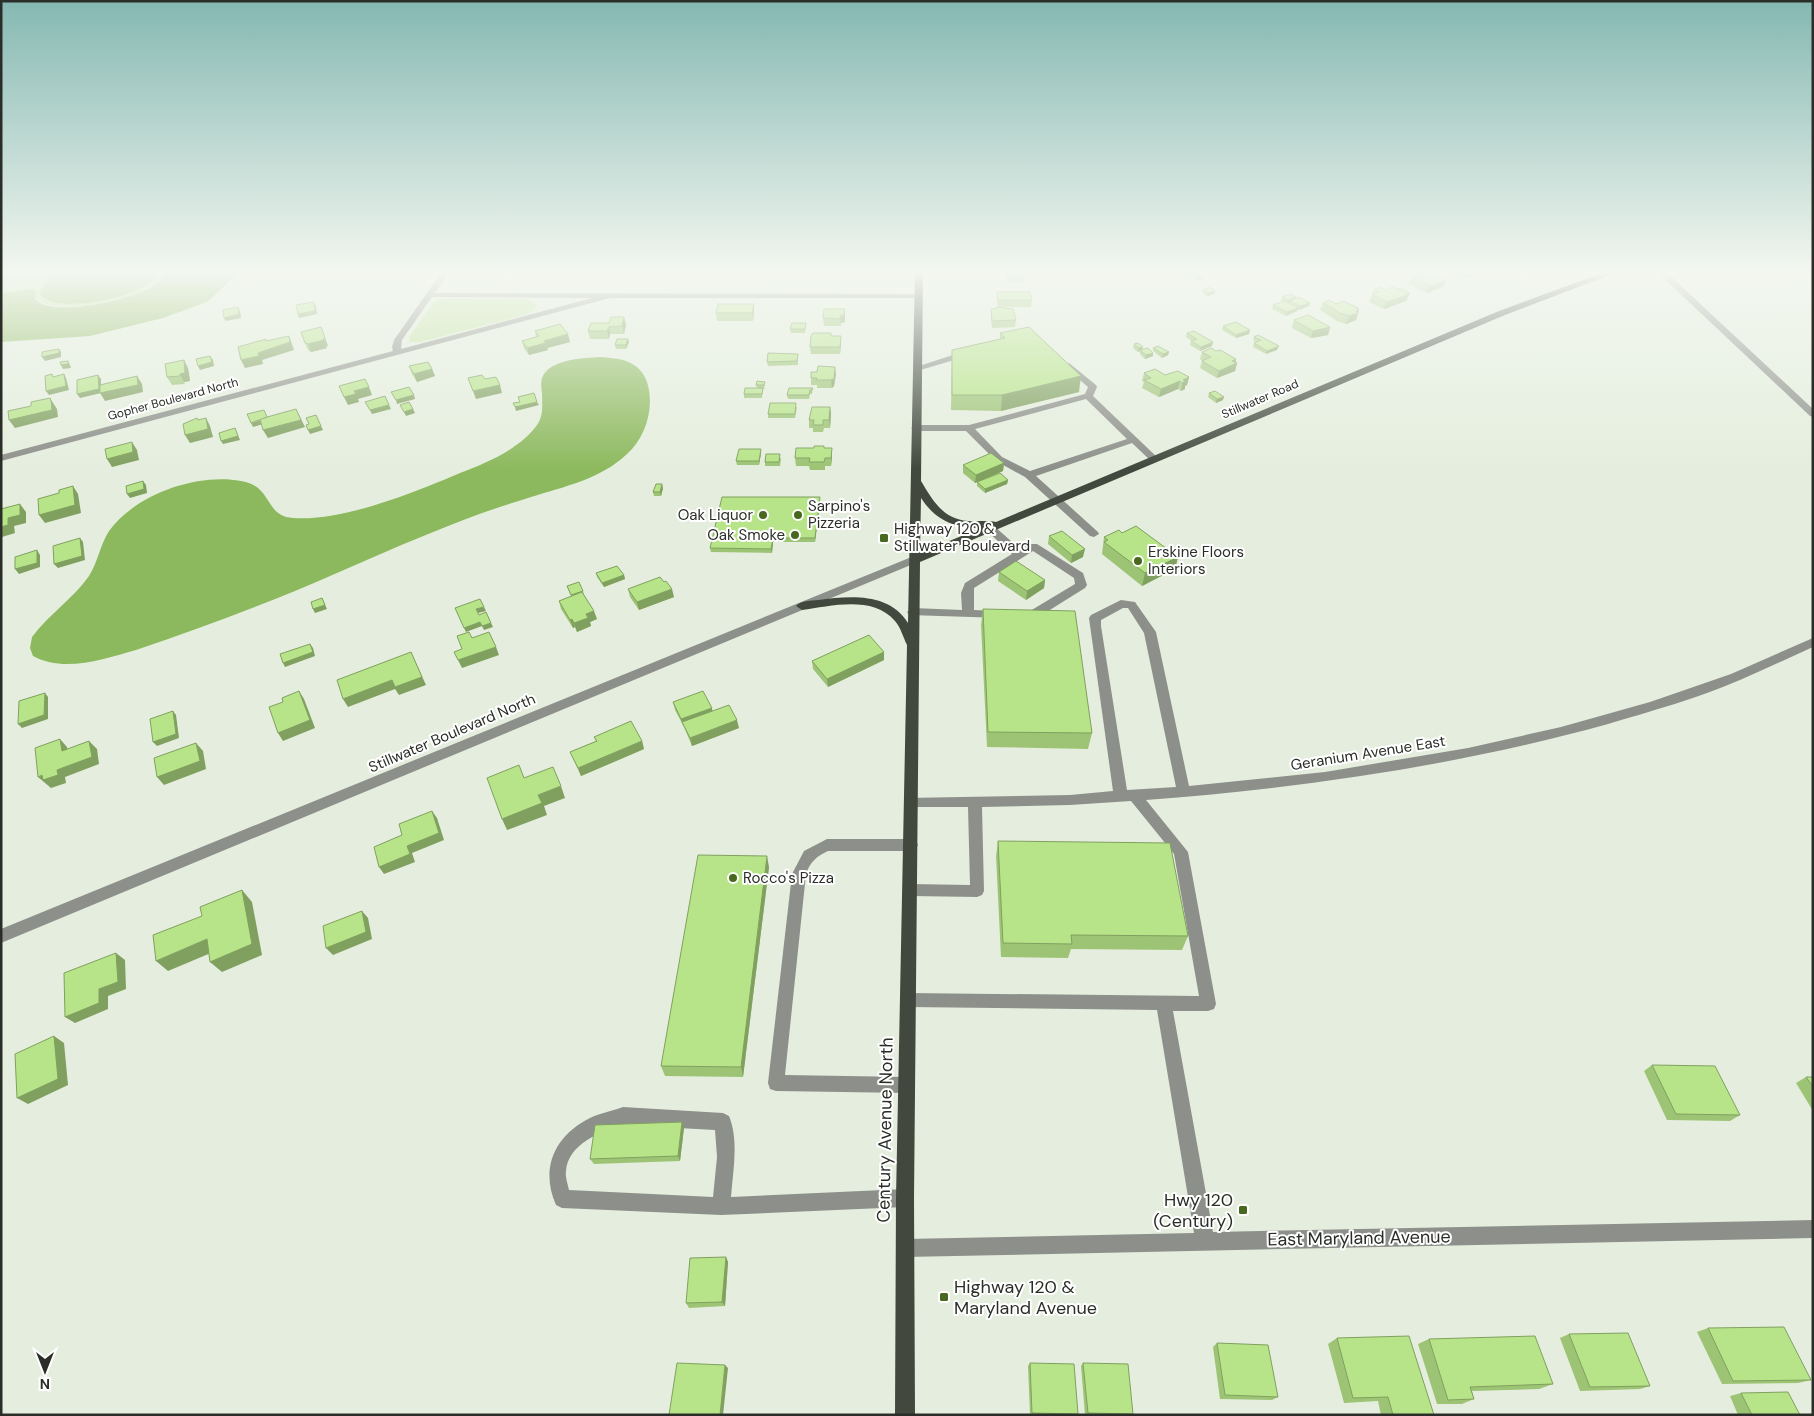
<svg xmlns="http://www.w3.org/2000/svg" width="1814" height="1416" font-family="'DM Sans',sans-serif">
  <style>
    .green { fill: #c1e49f }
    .forest { fill: #8db95e }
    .water { fill: #91bd62 }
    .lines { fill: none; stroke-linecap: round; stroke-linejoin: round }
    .minor { fill: #8d908a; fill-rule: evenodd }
    .major { fill: #42483d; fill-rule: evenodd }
    .wall { fill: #9dc475 }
    .shaded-wall { fill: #80a05f }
    .building { fill: #b7e488; stroke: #80a05f }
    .poi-dot { fill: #47681e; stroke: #fff; stroke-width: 2 }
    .labels { text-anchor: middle; stroke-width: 4; stroke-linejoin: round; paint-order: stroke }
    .far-street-label { font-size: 12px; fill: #2b2e28; stroke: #fff }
    .poi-label { font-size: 15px; fill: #2b2e28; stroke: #fff; text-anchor: start }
    .street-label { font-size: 15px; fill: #2b2e28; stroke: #fff }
    .near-street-label { font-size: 18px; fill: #2b2e28; stroke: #fff }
    .near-poi-label { font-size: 18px; fill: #2b2e28; stroke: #fff; text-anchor: end }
  </style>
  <rect width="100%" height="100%" fill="#e5eede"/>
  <!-- green -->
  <g class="green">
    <path d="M1 270H159L166 275C152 302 78 310 51 305 43 304 40 301 35 297 26 291 10 290 1 293Z"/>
    <polygon points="439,299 526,299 535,303 536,307 532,311 524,315 420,342 410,342 409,337 433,303"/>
  </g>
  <!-- forest -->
  <g class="forest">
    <path d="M159 270 236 271 233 278 207 302 163 318 90 336 1 342V293L33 289 35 290C35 294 34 298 37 301 56 318 155 298 165 275Z"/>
    <path d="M600 357C620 358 640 361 647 382 655 407 646 437 627 454 601 479 563 487 531 497 509 504 487 511 466 519 408 541 352 567 295 591 243 612 189 632 136 650 104 659 64 673 33 656L30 648 32 637C49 614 73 599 89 576 98 562 100 545 109 531 136 494 197 473 241 481 273 486 264 516 293 518 341 522 416 492 460 473 486 463 520 449 537 425 544 415 542 404 542 393 541 388 541 382 542 378 549 359 584 358 600 357Z"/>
  </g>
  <!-- water -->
  <path class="water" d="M52 270H133L156 275C147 297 54 316 40 294Z"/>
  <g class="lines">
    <!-- minor -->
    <g class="minor">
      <path d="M443 270H451L435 293 918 294 922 296 918 298H610L1 461V455L393 351 392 347 394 340ZM432 297 592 298 401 349 402 340Z"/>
      <polygon points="1655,270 1664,270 1813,409 1813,417 1810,416"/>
      <polygon points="968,350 972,353 971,355 917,371 913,368"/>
      <path d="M1069 363 1096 385 1097 387 1093 396 1159 459 1157 461H1151L1132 443 1036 476 1098 532 1099 534 1094 537 1090 536 1025 477 996 461 966 431H916L911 428 916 425H969L1085 394 1088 387 1066 368 1065 366ZM1086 399 1127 439 1030 471 1002 457 975 429Z"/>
      <polygon points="990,525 994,526 1020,549 1029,544 1037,544 1083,573 1087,585 1085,588 1037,618 1022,619 1020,616 1022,613 1030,611 1075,584 1074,578 1033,551 974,588 974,610 998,611 1004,615 1002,618 909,615 907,612 913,608 962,610 961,593 965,583 1012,554 986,530 985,528"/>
      <polygon points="914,556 919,560 918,562 1,943 1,929"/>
      <path d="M1121 600 1135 602 1156 632 1189 786 1325 772 1468 748 1561 727 1650 702 1731 674 1813 638V647C1789 658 1765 669 1740 680 1698 698 1652 711 1608 724 1457 766 1302 788 1146 800L1188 852 1216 1004 1214 1009 1208 1011H1173L1213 1232 1813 1220V1238L905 1257 898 1255 896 1248 898 1241 905 1239 1194 1233 1157 1010 908 1007 902 1005 900 1000 902 995 908 993 1199 996 1174 854 1131 801 1070 805 982 807 984 891 982 895 977 897 910 896 905 894 903 890 905 886 910 884 970 885 968 807H911L906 806 904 802 906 798 1070 795 1113 791 1089 618 1091 615ZM1123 608H1128L1144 633 1176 787 1127 790 1101 626V620Z"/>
      <path d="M827 839H911L916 841 918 845 916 849 911 851H828C817 856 810 862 806 874L785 1075 907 1077 913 1079 915 1085 913 1091 907 1093 776 1091 770 1089 768 1083 792 874 804 851Z"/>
      <path d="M623 1107 723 1113 729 1116C739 1140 733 1171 731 1197L905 1189 911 1192 914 1198 911 1204 905 1207 721 1215 562 1208 556 1205C540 1169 554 1136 590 1118 600 1113 612 1111 623 1107ZM623 1125 715 1130 717 1157 713 1197 569 1190C568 1185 565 1177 566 1171 568 1144 601 1131 623 1125Z"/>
    </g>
    <!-- major -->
    <path class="major" d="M915 270H923L921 481C933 501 943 519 968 521 977 522 987 520 996 522L1499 311 1610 270H1623L1505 315 920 562 914 1198 915 1415H895L896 1198 907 645C903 637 901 628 895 621 873 595 831 606 802 610L796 606C801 600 811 601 818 600 849 596 889 592 908 623ZM921 498C936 521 955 528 981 528L920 553Z"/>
  </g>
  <!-- wall -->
  <g class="wall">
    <polygon points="1006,270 1023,278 1023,282 1007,282"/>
    <polygon points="1359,270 1374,270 1365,274"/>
    <polygon points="1452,270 1479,270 1477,273 1465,278 1452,272"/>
    <polygon points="1191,273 1204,276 1203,279 1199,281 1190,276"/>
    <polygon points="1411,277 1446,280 1443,287 1427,293 1408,284"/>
    <polygon points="1203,290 1215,291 1214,294 1207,296 1202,293"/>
    <polygon points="1374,290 1385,290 1409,296 1408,297 1406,301 1384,309 1369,302"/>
    <polygon points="997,292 1032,300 1031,307 1000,307 1016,320 1015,327 992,328 991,317 991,309 996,309 998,307 997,299"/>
    <polygon points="1282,297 1295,299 1310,303 1309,306 1299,310 1298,309 1297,311 1286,316 1272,309 1273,305 1283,301 1281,301"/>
    <polygon points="1323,303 1358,308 1357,309 1358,313 1356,320 1346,324 1337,321 1320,310"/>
    <polygon points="754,304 754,312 753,321 717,321 716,313"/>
    <polygon points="845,309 845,322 841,323 841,326 824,326 823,318"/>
    <polygon points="624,317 626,325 624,334 610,334 609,339 590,339 588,331"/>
    <polygon points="1294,320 1330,327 1328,335 1311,338 1292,328"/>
    <polygon points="1223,326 1250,330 1249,334 1236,338 1222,330"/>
    <polygon points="321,327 328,346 326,346 327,348 311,352 308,350 305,343"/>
    <polygon points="806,327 805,333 791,333 790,329"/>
    <polygon points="535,331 570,342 547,348 548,350 529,355 524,348 522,341 536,337"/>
    <polygon points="831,333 831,336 841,343 840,354 811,354 810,347"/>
    <polygon points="1000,333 1079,392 1001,411 951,410 952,350 1000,339"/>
    <polygon points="1187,333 1212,346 1200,351 1190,345 1191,341 1192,341 1186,337"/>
    <polygon points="1254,337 1277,350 1266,354 1253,347 1254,343 1256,342 1253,340"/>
    <polygon points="629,342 626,349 616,349 615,345"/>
    <polygon points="1134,344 1142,350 1153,356 1145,359 1140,354 1140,351 1138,352 1133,348"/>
    <polygon points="1153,348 1169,352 1168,355 1162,358 1153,351"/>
    <polygon points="1216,351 1236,359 1236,363 1237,363 1235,371 1217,378 1200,368 1202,361 1200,359 1202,352"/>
    <polygon points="798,354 798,365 768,366 767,362"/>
    <polygon points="409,366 432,369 435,376 417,382 412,374"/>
    <polygon points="188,368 190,381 184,382 185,384 172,385 167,377"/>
    <polygon points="1144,373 1189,377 1187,385 1185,386 1185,389 1181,391 1178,389 1159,397 1142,388 1144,382 1142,381"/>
    <polygon points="836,374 834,386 832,388 817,388 817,385 811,385 811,378"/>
    <polygon points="756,385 765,385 764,389 763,389 762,398 744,398 744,394 757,388"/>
    <polygon points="813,388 812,394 810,394 809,399 788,399 787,395"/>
    <polygon points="1209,393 1223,400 1216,403 1208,397"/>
    <polygon points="797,407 795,418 768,418 768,414"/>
    <polygon points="830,407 831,414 830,428 824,428 823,432 813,432 813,428 809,428 809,420"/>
    <polygon points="824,446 824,448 832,456 831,466 825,466 825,470 810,470 809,466 796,466 795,458 814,448"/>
    <polygon points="761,449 761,453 759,465 737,465 736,461"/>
    <polygon points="781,458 780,466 765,466 765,462"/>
    <polygon points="1004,463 1003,471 975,483 963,473 963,465"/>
    <polygon points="1008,480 1007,484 985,493 977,486 977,482"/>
    <polygon points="663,488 661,496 654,496 653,492"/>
    <polygon points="820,497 820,501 815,542 773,542 772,553 711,552 710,548"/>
    <polygon points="1049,536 1083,557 1071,563 1048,544"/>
    <polygon points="1104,537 1178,557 1175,569 1142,586 1102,554"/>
    <polygon points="999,572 1045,580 1044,588 1026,600 998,581"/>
    <polygon points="596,573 624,575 625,579 604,587 597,577"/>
    <polygon points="567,586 583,591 584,595 597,619 590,622 591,626 577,632 575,627 573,628 561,609 559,601 571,596"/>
    <polygon points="628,589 674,597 639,610 630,597"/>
    <polygon points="983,609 1092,733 1088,749 987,747 981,625"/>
    <polygon points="884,652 884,660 828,687 813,669 812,661"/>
    <polygon points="673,702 712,711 739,728 692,746 684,727 675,710"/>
    <polygon points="594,737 642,741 644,749 581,776 570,752 596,741"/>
    <polygon points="998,841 1188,936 1182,950 1071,949 1068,958 1001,957 996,856"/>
    <polygon points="769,867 743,1077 665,1076 661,1066"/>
    <polygon points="1652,1065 1740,1115 1730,1121 1667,1120 1644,1071"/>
    <polygon points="1806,1077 1813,1077 1813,1111 1796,1083"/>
    <polygon points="684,1128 680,1161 594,1164 590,1159"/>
    <polygon points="726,1257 728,1262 725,1306 689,1308 686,1303"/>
    <polygon points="1708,1328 1811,1380 1798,1383 1722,1384 1697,1332"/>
    <polygon points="1569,1334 1650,1386 1640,1389 1580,1391 1560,1338"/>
    <polygon points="1337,1338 1434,1415 1381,1415 1378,1401 1344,1403 1328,1344"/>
    <polygon points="1429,1339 1553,1384 1539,1389 1472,1391 1474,1399 1462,1404 1437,1404 1418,1344"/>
    <polygon points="1217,1343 1278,1397 1272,1400 1220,1399 1213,1347"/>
    <polygon points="1030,1363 1078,1414 1077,1415 1030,1415 1028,1366"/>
    <polygon points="1083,1363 1133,1414 1132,1415 1085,1415 1081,1366"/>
    <polygon points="1741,1393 1800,1415 1738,1415 1730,1396"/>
  </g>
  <!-- shaded-wall -->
  <g class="shaded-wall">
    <polygon points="1366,270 1374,270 1365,274"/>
    <polygon points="1477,270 1479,270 1477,273 1465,278 1466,274"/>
    <polygon points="1204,276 1203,279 1199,281 1200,277"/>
    <polygon points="1446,280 1443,287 1427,293 1430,286"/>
    <polygon points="1215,291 1214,294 1207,296 1208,293"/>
    <polygon points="1410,293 1406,301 1384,309 1387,302"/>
    <polygon points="1296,297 1295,300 1290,301 1289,302 1287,303 1288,300"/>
    <polygon points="314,302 316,306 317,314 299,318 298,314"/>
    <polygon points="1310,303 1309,306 1299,310 1300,306"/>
    <polygon points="754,304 754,312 753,321 752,313"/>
    <polygon points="238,307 240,311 241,318 226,321 224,318"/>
    <polygon points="1298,308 1297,311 1286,316 1287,312"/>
    <polygon points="1356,308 1358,308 1357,311 1359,310 1356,320 1346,324 1349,316"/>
    <polygon points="845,309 845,322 841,323 841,326 840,316"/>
    <polygon points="624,317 626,325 624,334 622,326"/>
    <polygon points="321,327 324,335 328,346 326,346 323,339"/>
    <polygon points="609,327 610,334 609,339 607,331"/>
    <polygon points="1330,327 1328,335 1311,338 1313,331"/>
    <polygon points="1250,330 1249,334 1236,338 1236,335"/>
    <polygon points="568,334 570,342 547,348 548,350 529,355 527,348 544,341"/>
    <polygon points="289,336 292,344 294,350 262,360 263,364 245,368 241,360 258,353"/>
    <polygon points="841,336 841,343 840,354 840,347"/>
    <polygon points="628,339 629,342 626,349 626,345"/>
    <polygon points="324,340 327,348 311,352 308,344"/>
    <polygon points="1213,342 1212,346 1200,351 1201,347"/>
    <polygon points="1279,346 1277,350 1266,354 1267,351"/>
    <polygon points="1143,347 1142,350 1138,352 1139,348"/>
    <polygon points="59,349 61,352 61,357 45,361 42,357"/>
    <polygon points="1169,352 1168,355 1162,358 1163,354"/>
    <polygon points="1153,353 1153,356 1145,359 1146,355"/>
    <polygon points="210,356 213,360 214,366 200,370 198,366"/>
    <polygon points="1236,359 1235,364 1237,363 1235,371 1217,378 1219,371 1232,361"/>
    <polygon points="184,360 188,368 190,381 184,382 185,384 180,374"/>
    <polygon points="68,361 70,365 71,368 63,369 61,365"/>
    <polygon points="835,367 836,374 834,386 832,388 831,380"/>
    <polygon points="432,369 435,376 417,382 414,374"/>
    <polygon points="64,374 66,378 69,390 49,395 46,391"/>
    <polygon points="98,375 101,379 101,393 80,398 77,394"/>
    <polygon points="137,376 142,384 143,392 105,401 100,393"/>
    <polygon points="1081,376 1079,392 1001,411 1002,395"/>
    <polygon points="1189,377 1187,385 1185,386 1185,389 1181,391 1183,380"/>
    <polygon points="1180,381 1178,389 1159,397 1161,389"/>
    <polygon points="500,385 502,393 476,399 473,391"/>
    <polygon points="369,387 372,395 358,399 359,402 348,405 344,397 354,391"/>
    <polygon points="414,395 415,399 397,404 396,400"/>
    <polygon points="1224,397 1223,400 1216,403 1217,399"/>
    <polygon points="50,398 57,409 58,417 15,428 9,420"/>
    <polygon points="537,402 539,405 516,411 515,407"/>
    <polygon points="389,405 391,409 372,414 370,410"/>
    <polygon points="830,407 831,414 830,428 829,420"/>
    <polygon points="296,409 305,427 268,438 263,430"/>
    <polygon points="413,409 415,413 406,416 404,412"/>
    <polygon points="206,418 210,426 213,437 190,443 185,435"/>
    <polygon points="268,418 270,422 253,427 251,423"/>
    <polygon points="321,426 323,430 310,434 308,430"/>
    <polygon points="235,428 240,440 223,444 221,441"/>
    <polygon points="132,442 137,450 139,460 112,467 107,459"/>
    <polygon points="832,448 832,456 831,466 831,458"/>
    <polygon points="761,449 761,453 759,465 759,461"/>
    <polygon points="1004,463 1003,471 975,483 976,475"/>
    <polygon points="1008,480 1007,484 985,493 985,489"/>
    <polygon points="143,481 146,485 147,493 130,498 127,494"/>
    <polygon points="662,484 663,488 661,496 660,492"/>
    <polygon points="73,486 78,494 81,513 45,523 39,515"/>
    <polygon points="820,497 820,501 815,542 815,538"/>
    <polygon points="20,504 26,512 26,523 14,526 15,533 2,537 1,536 1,527 8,518"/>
    <polygon points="80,538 83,542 85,560 58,568 54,564"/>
    <polygon points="773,538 773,542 772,553 771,549"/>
    <polygon points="1085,549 1083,557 1071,563 1072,555"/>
    <polygon points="37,550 40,555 40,567 19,574 15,569"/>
    <polygon points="1178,557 1175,569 1142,586 1145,573"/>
    <polygon points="624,575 625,579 604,587 602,583"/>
    <polygon points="1045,580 1044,588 1026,600 1027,591"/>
    <polygon points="672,589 674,597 639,610 637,602"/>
    <polygon points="322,598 327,609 315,613 313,609"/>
    <polygon points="484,607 486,611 478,613 476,609"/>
    <polygon points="594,611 597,619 590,622 591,626 577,632 574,623 586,614"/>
    <polygon points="572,619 575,627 573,628 570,620"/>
    <polygon points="480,622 482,626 466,632 464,628"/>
    <polygon points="491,623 493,627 484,630 482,626"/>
    <polygon points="310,644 313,648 315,656 285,667 283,663"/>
    <polygon points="496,647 499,655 462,668 458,660"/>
    <polygon points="411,652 426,685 399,695 395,689 348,707 343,699"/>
    <polygon points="884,652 884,660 828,687 827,679"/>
    <polygon points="299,691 304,699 315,728 283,741 278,733"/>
    <polygon points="45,693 48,697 48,719 22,728 18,724"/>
    <polygon points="712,708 713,716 682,722 683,727 681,719"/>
    <polygon points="173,711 176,715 179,738 157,746 153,742"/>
    <polygon points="737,720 739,728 692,746 690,738"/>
    <polygon points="60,739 67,747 69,759 62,751"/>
    <polygon points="89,741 97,749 99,764 65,777 66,783 51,788 38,777 57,770"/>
    <polygon points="642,741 644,749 581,776 578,768"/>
    <polygon points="196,743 203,751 206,769 164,785 157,777"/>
    <polygon points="561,786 565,798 544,806 547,815 507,830 502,819 538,795"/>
    <polygon points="432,811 437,818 444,840 412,853 415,862 384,874 379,867 407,846"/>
    <polygon points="767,856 769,867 743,1077 741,1067"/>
    <polygon points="242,890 252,902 262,955 222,972 210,962"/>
    <polygon points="362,911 368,918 372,939 333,955 326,948"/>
    <polygon points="207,939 218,950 168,971 156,961"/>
    <polygon points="116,953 125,960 126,989 108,996 108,1009 75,1023 65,1017 99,989"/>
    <polygon points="54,1036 64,1043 68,1085 28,1104 17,1098"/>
    <polygon points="682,1122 684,1128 680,1161 678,1156"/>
    <polygon points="726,1257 728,1262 725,1306 722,1302"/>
    <polygon points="725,1365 728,1368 723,1415 720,1415"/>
  </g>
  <!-- building -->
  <g class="building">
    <polygon points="1006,270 1022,270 1023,278 1007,278"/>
    <polygon points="1458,270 1477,270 1466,274"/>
    <polygon points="1196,271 1204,276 1200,277 1191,273"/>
    <polygon points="1426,271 1446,280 1430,286 1411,277"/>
    <polygon points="1209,287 1215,291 1208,293 1203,290"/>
    <polygon points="1380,287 1385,290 1393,287 1409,294 1387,302 1372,294 1378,292 1374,290"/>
    <polygon points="1401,288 1410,293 1408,294 1398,289"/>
    <polygon points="997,292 1030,292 1032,300 998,300"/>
    <polygon points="1290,294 1296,297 1288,300 1282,297"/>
    <polygon points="1299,297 1310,303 1300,306 1290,301"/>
    <polygon points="1329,300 1336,304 1343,301 1358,308 1356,308 1359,310 1356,311 1358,313 1349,316 1340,313 1323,303"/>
    <polygon points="1285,301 1298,308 1287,312 1273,305"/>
    <polygon points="314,302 315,311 298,314 296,305"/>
    <polygon points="718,304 754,304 752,313 716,313"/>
    <polygon points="238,307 239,314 224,318 223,310"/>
    <polygon points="996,307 1013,309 1016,320 992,321 991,309 996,309"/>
    <polygon points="824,309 845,309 844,314 840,316 840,319 823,318"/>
    <polygon points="1308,315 1330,327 1313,331 1294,320"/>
    <polygon points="611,317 624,317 622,326 609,327 607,331 588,331 591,323 609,323"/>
    <polygon points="1236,322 1250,330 1236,335 1223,326"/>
    <polygon points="792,323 806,323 805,329 790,329"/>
    <polygon points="560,324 568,334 544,341 546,343 527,348 522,341 539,336 535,331"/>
    <polygon points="321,327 325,338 323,339 324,340 308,344 305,343 301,332"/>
    <polygon points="1029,327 1081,376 1002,395 952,395 952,350 1005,338 1000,333"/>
    <polygon points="1194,331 1213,342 1201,347 1191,341 1197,339 1187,333"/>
    <polygon points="813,333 831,333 831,336 841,336 840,347 810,347 811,336"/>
    <polygon points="1258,335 1279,346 1267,351 1254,343 1261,340 1254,337"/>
    <polygon points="289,336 290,342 258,353 259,356 241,360 238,347 266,339 266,341"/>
    <polygon points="617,339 628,339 626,345 615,345"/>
    <polygon points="1138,343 1143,347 1139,348 1134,344"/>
    <polygon points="1158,346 1169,352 1163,354 1153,348"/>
    <polygon points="1148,348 1153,353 1146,355 1140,350"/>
    <polygon points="1211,348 1216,351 1220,350 1236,359 1232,361 1237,363 1219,371 1202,361 1211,357 1202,352"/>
    <polygon points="59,349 59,353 42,357 42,352"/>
    <polygon points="768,353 798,354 797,361 767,362"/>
    <polygon points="210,356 212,362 198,366 196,359"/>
    <polygon points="184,360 185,373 180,374 180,376 167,377 165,364"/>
    <polygon points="68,361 68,364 61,365 60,362"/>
    <polygon points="428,362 432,369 414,374 409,366"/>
    <polygon points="818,366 835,367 834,379 831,380 816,380 817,378 811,378 811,372 817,372"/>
    <polygon points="1155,369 1165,375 1178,371 1189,377 1183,380 1186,381 1182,383 1180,381 1161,389 1144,380 1151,378 1144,373"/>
    <polygon points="52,374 53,377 64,374 66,386 46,391 45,376"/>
    <polygon points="98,375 99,389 77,394 77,380"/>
    <polygon points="482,375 485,379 496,377 500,385 473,391 468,378"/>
    <polygon points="137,376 138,385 100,393 100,385"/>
    <polygon points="365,379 369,387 354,391 356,394 344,397 339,386"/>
    <polygon points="757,381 765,382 764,385 756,385"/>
    <polygon points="409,387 414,395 396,400 391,392"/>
    <polygon points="745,388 763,388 762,394 744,394"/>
    <polygon points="789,388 813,388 812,390 810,390 809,395 787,395"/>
    <polygon points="1215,391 1224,397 1217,399 1209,393"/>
    <polygon points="534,393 537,402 515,407 513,403 520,402 518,397"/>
    <polygon points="385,396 389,405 370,410 365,402"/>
    <polygon points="50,398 51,401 52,410 9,420 8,411 31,406 31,402"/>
    <polygon points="409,402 413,409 404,412 400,405"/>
    <polygon points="770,403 796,403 795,414 768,414"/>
    <polygon points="812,407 830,407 829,420 823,420 823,425 813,425 814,420 809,420"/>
    <polygon points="296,409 301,420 263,430 260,419"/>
    <polygon points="264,410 267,417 251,423 247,414"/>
    <polygon points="316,415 321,426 308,430 306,425 309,424 306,418"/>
    <polygon points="197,418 198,420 206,418 208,429 185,435 183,424"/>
    <polygon points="235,428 238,436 221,441 219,433"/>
    <polygon points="132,442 133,452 107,459 105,449"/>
    <polygon points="814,446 824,446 824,448 832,448 831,458 825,458 824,462 809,462 810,458 795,458 796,448 814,448"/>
    <polygon points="739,449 761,449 759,461 736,461"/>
    <polygon points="991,453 1004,463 976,475 963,465"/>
    <polygon points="766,454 780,454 779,462 765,462"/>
    <polygon points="1000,473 1008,480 985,489 977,482"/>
    <polygon points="143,481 144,489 127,494 126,486"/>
    <polygon points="656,484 662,484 660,492 653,492"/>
    <polygon points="73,486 75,505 39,515 38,499 59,493 59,490"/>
    <polygon points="722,497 820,497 815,538 773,538 771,549 710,548"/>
    <polygon points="20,504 20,515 8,518 8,525 1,527 1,509"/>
    <polygon points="1136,526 1178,557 1145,573 1104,542 1108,540 1104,537 1119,530 1122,533"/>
    <polygon points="1062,531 1085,549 1072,555 1049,536"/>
    <polygon points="80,538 82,556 54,564 53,546"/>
    <polygon points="37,550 37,563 15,569 15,557"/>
    <polygon points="1016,561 1045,580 1027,591 999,572"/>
    <polygon points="617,566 624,575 602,583 596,573"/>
    <polygon points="660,577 664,582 666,581 672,589 637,602 628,589"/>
    <polygon points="579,582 583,591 571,595 567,586"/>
    <polygon points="582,592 594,611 586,614 588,618 574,623 572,619 570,620 559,601"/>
    <polygon points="322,598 325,605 313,609 311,602"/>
    <polygon points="480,599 484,607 476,609 479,615 486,612 491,623 482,626 480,622 464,628 455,608"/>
    <polygon points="983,609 1075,611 1092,733 988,732"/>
    <polygon points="469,632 472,638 489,632 496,647 458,660 454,652 462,649 457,636"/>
    <polygon points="869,635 884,652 827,679 812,661"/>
    <polygon points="310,644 313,652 283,663 280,654"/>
    <polygon points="411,652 422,677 395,687 392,680 343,699 337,680"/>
    <polygon points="299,691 310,720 278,733 269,707 283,702 282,698"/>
    <polygon points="703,691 712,708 681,719 673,702"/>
    <polygon points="45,693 44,715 18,724 19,701"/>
    <polygon points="729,705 737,720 690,738 682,722"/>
    <polygon points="173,711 176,734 153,742 150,719"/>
    <polygon points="631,721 642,741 578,768 570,752 597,741 594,737"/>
    <polygon points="60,739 62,751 89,741 92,757 57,770 58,775 43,780 42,775 38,777 35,748"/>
    <polygon points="196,743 200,761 157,777 154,758"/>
    <polygon points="519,765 524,778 553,767 561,786 538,795 542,803 502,819 487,778"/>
    <polygon points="432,811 439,833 407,846 410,854 379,867 374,847 402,835 399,824"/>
    <polygon points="998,841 1170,843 1188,936 1071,935 1072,944 1003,943"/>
    <polygon points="698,855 767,856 741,1067 661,1066"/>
    <polygon points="242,890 252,944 210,962 207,939 156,961 153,935 202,916 200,907"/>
    <polygon points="362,911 366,932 326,948 323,926"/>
    <polygon points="116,953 118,982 99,989 99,1003 65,1017 64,973"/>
    <polygon points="54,1036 58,1079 17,1098 15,1054"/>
    <polygon points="1652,1065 1715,1066 1740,1115 1676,1114"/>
    <polygon points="1806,1077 1813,1077 1813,1087"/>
    <polygon points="682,1122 678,1156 590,1159 595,1125"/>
    <polygon points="726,1257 722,1302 686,1303 690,1258"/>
    <polygon points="1784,1327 1811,1380 1733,1381 1708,1328"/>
    <polygon points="1628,1333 1650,1386 1590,1387 1569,1334"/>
    <polygon points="1409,1336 1434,1415 1393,1415 1388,1397 1353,1398 1337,1338"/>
    <polygon points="1535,1336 1553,1384 1470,1387 1474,1399 1448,1400 1429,1339"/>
    <polygon points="1217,1343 1268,1345 1278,1397 1225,1395"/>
    <polygon points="677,1363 725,1365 720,1415 669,1415"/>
    <polygon points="1030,1363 1074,1364 1078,1414 1032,1413"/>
    <polygon points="1083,1363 1128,1364 1133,1414 1088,1413"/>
    <polygon points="1788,1392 1800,1415 1752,1415 1741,1393"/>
  </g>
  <!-- sky -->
  <linearGradient id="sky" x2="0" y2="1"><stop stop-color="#85b8b2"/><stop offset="0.58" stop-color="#f3f7f0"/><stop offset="1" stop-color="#f3f7f0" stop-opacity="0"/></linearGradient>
  <rect width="1814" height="469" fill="url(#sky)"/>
  <!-- markers -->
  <g class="poi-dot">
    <circle cx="763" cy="515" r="5"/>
    <circle cx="798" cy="515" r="5"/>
    <circle cx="795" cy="535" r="5"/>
    <rect x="879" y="533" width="10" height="10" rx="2.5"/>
    <circle cx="1138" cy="561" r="5"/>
    <circle cx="733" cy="878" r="5"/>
    <rect x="1238" y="1205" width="10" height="10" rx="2.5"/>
    <rect x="939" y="1292" width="10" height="10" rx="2.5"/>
  </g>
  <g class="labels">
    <!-- far-street labels -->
    <g class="far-street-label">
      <text transform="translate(173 399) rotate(-15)" y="4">Gopher Boulevard North</text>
      <text transform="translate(1260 399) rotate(-23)" y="4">Stillwater Road</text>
    </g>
    <!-- poi labels -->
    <g class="poi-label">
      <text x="808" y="511">Sarpino's<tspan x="808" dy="17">Pizzeria</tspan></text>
      <text x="753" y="520" text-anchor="end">Oak Liquor</text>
      <text x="894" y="534">Highway 120 &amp;<tspan x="894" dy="17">Stillwater Boulevard</tspan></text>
      <text x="785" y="540" text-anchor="end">Oak Smoke</text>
      <text x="1148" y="557">Erskine Floors<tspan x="1148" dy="17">Interiors</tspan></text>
      <text x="743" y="883">Rocco's Pizza</text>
    </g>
    <!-- street labels -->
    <g class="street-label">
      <text transform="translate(452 733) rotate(-23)" y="5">Stillwater Boulevard North</text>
      <text transform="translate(1368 753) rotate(-9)" y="5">Geranium Avenue East</text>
    </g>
    <!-- near-street labels -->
    <g class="near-street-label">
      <text transform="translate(885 1130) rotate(-89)" y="6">Century Avenue North</text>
      <text transform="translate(1359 1238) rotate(-1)" y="6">East Maryland Avenue</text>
    </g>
    <!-- near-poi labels -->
    <g class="near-poi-label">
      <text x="1233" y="1206">Hwy 120<tspan x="1233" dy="21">(Century)</tspan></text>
      <text x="954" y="1293" text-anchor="start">Highway 120 &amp;<tspan x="954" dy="21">Maryland Avenue</tspan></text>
    </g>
  </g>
  <!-- border -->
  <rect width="1814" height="1416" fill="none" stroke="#2b2e28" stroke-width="5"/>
  <!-- north arrow -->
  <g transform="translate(45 1371) rotate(180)" stroke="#ffffff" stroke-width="4" paint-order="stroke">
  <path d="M0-4L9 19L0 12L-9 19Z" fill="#2b2e28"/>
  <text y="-8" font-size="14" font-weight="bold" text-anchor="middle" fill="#2b2e28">N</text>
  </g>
</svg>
